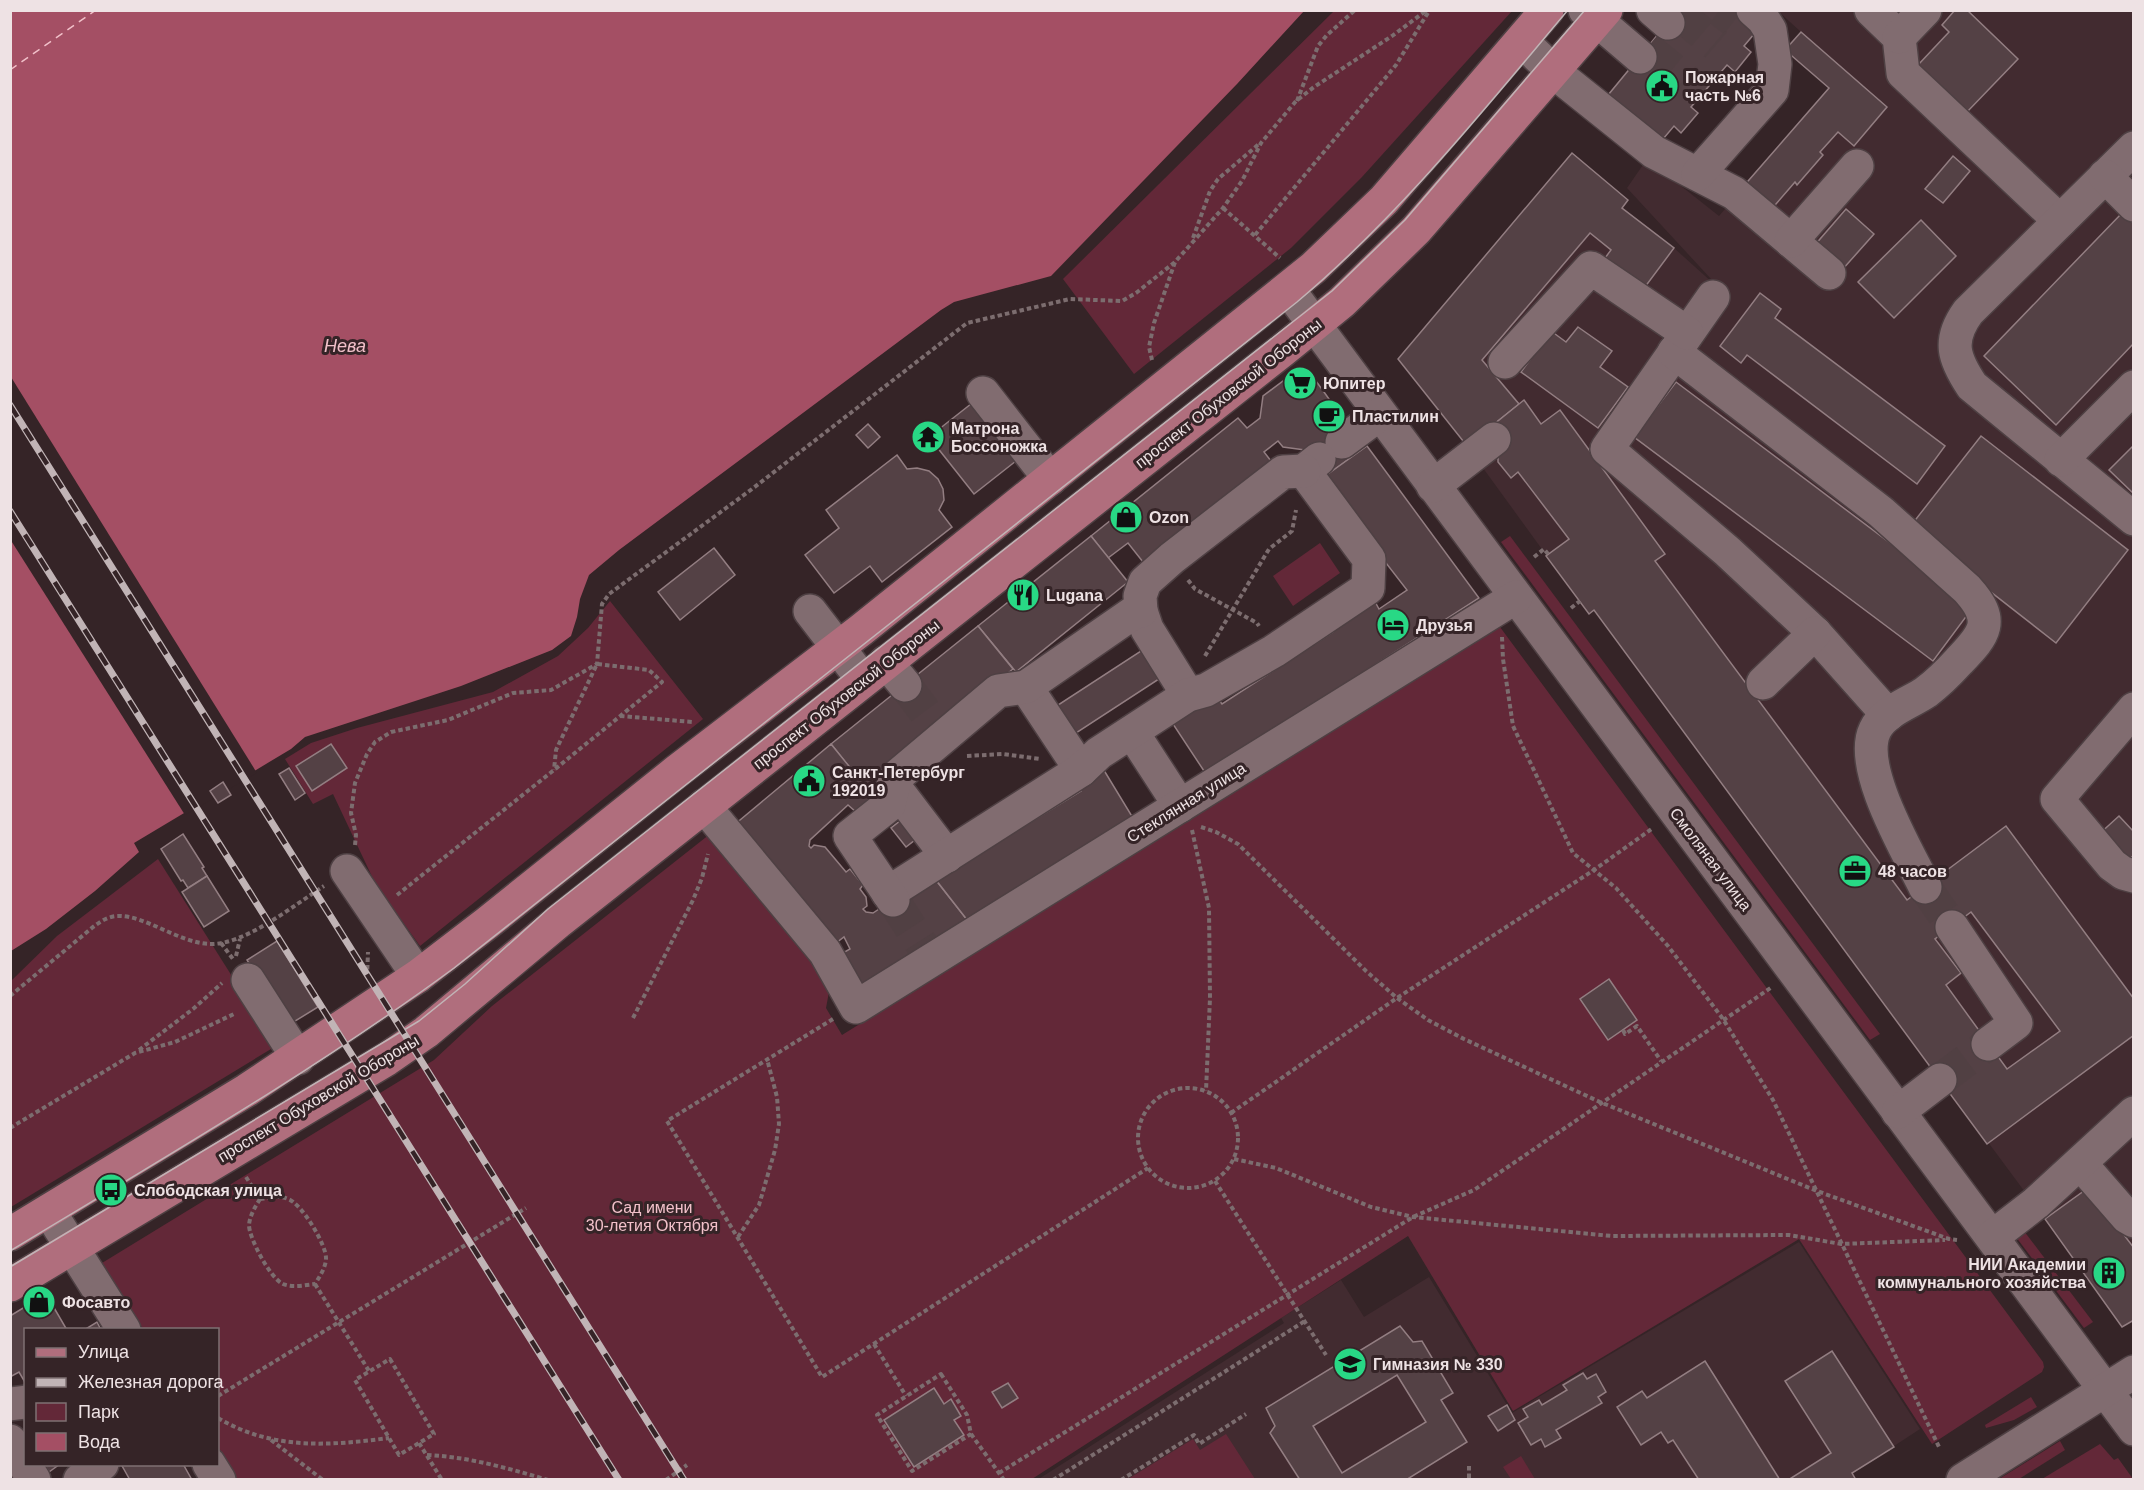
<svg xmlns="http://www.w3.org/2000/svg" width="2144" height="1490" font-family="Arial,sans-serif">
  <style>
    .built { fill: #422b30 }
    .green { fill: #632838 }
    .water { fill: #a44f64 }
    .pier { fill: #352427 }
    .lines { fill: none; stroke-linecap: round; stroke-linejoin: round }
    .ferry { stroke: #f1c0c9; stroke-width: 1.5; stroke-dasharray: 8 6; stroke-linecap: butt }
    .building { fill: #544145; stroke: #937e82; stroke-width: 1.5; fill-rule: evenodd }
    .minor-tunnel { stroke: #514043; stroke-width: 33; stroke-dasharray: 33 16; stroke-linecap: butt }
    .minor-casing { stroke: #4e4043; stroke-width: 36 }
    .major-casing { stroke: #4e4043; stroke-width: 36 }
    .path { stroke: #7c6d6f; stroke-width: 4; stroke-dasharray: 4.5 3; stroke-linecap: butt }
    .minor { stroke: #816c70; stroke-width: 33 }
    .major { stroke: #b06e7d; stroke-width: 33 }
    .tram { stroke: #c1b4b6; stroke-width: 1.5 }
    .rail-casing { stroke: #c1b4b6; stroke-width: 7 }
    .rail { stroke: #352427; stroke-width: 4.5; stroke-dasharray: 14; stroke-linecap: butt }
    .labels { text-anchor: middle; stroke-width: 6; stroke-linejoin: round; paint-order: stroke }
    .poi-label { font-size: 16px; font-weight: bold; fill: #eee2e4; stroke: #352427; text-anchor: start }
    .street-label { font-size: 16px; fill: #eee2e4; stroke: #352427 }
    .park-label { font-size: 16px; fill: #f2c1ca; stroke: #352427 }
    .water-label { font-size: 18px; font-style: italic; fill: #f1c0c9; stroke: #352427 }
  </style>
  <rect width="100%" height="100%" fill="#352427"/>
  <!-- built -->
  <g class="built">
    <polygon points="1778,11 2133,11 2133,1320 2122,1327 2045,1219 1594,610 1589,614 1467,446 1398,359 1572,153 1628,200 1623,208 1674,248 1724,293 1627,188 1647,159 1719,216 1829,88 1785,50 1801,32"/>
    <polygon points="1799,1242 1920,1429 1853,1473 1856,1479 1037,1480 1284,1323 1281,1318 1341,1280 1364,1317 1429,1277 1512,1413"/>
  </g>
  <!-- green -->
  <g class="green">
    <polygon points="1334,11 1512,11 1362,177 1291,248 1134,374 1063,279"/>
    <polygon points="1510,536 1880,1034 1870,1040 1501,542"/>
    <polygon points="1320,543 1340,573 1293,606 1273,576"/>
    <polygon points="610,601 703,719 420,946 376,885 333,794 313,804 285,759 311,743 357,728 493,692 558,656 588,628"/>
    <polygon points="1500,627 2043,1362 2044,1367 2042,1372 1932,1444 1799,1239 1513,1411 1408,1236 1032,1479 237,1479 218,1448 218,1330 143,1329 102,1263 434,1060 492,1006 710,834 802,941 829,992 826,1008 842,1035"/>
    <polygon points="158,859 276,1046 11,1207 11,981 57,936"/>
    <polygon points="2021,1227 2093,1322 2084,1328 2013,1233"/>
    <polygon points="2031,1397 2037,1407 2014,1420 1986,1428 1985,1425"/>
    <polygon points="1226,1434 1255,1479 1128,1479 1193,1439 1200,1450"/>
    <polygon points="2060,1441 2065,1450 2019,1479 1999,1479"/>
    <polygon points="2100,1444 2114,1460 2118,1458 2133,1479 2042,1479"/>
    <polygon points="1521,1456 1535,1479 1511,1479 1503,1467"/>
  </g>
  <!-- water -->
  <polygon class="water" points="11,11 1304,11 1237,84 1051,276 954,302 941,310 619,550 589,575 580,599 577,617 571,636 552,650 461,686 305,737 291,749 134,843 139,852 95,891 46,929 11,951"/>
  <!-- pier -->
  <polygon class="pier" points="11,377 257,773 185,815 10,539"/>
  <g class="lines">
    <!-- ferry -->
    <polyline class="ferry" points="10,70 96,10"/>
  </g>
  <!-- building -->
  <g class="building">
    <polygon points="1678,10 1741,10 1760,27 1744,46 1751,52 1735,72 1727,65 1691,107 1698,113 1681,133 1674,126 1658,145 1604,100"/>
    <polygon points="1955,10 1967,10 2018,59 1967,112 1918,65 1949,32 1942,25"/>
    <polygon points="1801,32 1887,107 1854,146 1838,132 1820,152 1823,155 1797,185 1795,182 1769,212 1742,188 1829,88 1785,50"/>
    <polygon points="1572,153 1628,200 1622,208 1674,248 1645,287 1605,258 1611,250 1590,233 1482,360 1519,404 1467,446 1398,359"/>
    <polygon points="1953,156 1970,171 1943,203 1925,189"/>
    <polygon points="1846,209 1874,234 1842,270 1814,246"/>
    <polygon points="2122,213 2134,224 2134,343 2056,425 1984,356"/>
    <polygon points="1921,220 1956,256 1894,318 1858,282"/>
    <polygon points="1760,293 1781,309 1775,318 1945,446 1917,484 1747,355 1741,363 1720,346"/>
    <polygon points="1578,327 1612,351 1600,367 1628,387 1598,428 1521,372 1551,331 1566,342"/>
    <polygon points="1291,375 1313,377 1324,392 1334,406 1331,429 1353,456 1330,473 1309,447 1305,450 1283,447 1278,441 1264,452 1271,461 1143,562 1128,543 1108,558 1091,536 1238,418 1247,428 1260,418 1263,396"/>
    <polygon points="1676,382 1974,606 1933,661 1634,437"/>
    <polygon points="976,400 1021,457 974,494 929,437"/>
    <path d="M1524 400 1541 424 1560 410 1665 554 1655 561 1907 900 2006 826 2134 999V1035L1987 1144 1594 610 1589 614 1546 556 1569 539 1518 472 1511 478 1498 462V456L1488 429ZM1971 912 2060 1031 2007 1069 1946 985 1961 973 1935 939Z"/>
    <polygon points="868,424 880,437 868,448 856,435"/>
    <polygon points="1981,436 2128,550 2056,643 1909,528"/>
    <polygon points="2134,445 2134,494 2109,470"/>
    <polygon points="1367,446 1479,598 1206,774 1173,724 1216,696 1222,704 1333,632 1329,626 1373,598 1379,609 1407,590 1321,479"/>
    <polygon points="897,455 907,469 917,468 929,471 938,479 943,489 944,500 939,510 952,527 882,582 870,566 834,593 805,555 839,528 826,510"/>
    <polygon points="1091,536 1128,582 1016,672 978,626"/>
    <polygon points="714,548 735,575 680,620 658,592"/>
    <polygon points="978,626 1013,669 865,787 831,744"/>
    <polygon points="1144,649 1162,677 1073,735 1055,707"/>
    <polygon points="331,744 347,768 312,791 296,766"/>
    <polygon points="831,744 874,797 856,812 848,805 810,840 809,846 811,848 814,845 825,847 846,872 850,869 863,885 860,889 866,897 867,906 863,909 866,912 873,913 931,874 968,921 859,986 841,954 850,949 844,937 836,943 734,825"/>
    <polygon points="1102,767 1133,818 968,921 936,880 1081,791 1076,783"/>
    <polygon points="289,768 305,793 295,800 279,774"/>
    <polygon points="223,782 231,795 218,803 210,791"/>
    <polygon points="2119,816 2134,832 2134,855 2123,864 2097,836"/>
    <polygon points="905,817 920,836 906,847 891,828"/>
    <polygon points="183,834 204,867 202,868 207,876 188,888 183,880 181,881 161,849"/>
    <polygon points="207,876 229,911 204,927 182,892"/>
    <polygon points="277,941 318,1007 287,1026 247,960"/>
    <polygon points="1609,979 1637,1020 1608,1040 1580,999"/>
    <polygon points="2088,1188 2134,1248 2134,1320 2122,1327 2045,1219"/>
    <polygon points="46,1294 67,1330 26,1330 26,1384 19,1372 10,1377 10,1316"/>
    <polygon points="97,1322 101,1330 84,1330"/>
    <path d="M1400 1326 1413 1342 1422 1341 1453 1393 1441 1400 1467 1442 1406 1480H1300L1270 1433 1275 1426 1266 1408ZM1397 1375 1426 1422 1342 1473 1313 1426Z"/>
    <polygon points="1832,1351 1894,1447 1852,1473 1856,1480 1788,1480 1831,1453 1785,1381"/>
    <polygon points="1705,1361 1780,1480 1699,1480 1673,1440 1668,1443 1661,1432 1641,1445 1617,1407 1642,1391 1647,1398"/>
    <polygon points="1583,1373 1587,1379 1596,1374 1606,1392 1598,1397 1602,1403 1556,1430 1561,1438 1545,1447 1541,1439 1531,1445 1518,1423 1528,1417 1523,1409 1539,1400 1542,1405 1567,1390 1563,1385"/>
    <polygon points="1008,1383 1018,1398 1002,1408 992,1392"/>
    <polygon points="934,1388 944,1404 951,1399 961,1416 954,1420 964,1435 914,1467 884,1420"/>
    <polygon points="1507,1405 1515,1420 1498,1431 1488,1416"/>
    <polygon points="44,1464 60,1464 49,1472"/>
    <polygon points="121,1464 183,1464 192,1480 130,1480"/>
  </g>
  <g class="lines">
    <!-- minor-tunnel -->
    <g class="minor-tunnel">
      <polyline points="1720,10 1734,21"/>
      <polyline points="1677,12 1716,45"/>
      <polyline points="1647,48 1687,81"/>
      <polyline points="905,685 938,729"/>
      <polyline points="1925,887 1952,927"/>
      <polyline points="893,900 924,948"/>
      <polyline points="1940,1080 1988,1044"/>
    </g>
    <!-- minor casing -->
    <g class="minor-casing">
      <g id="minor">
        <polyline points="1585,10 1640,57"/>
        <polyline points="1653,10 1668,23"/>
        <polyline points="1871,10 1899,37 1903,73 2060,221"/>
        <polyline points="1899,37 1925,10"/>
        <polyline points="1522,41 1554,72 1654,152 1734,193 1829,273"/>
        <path d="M2134 148 1968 312C1947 341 1954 359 1972 386L2134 519"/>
        <polyline points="1698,174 1772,90 1775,64 1770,30 1763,19 1753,10"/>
        <polyline points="2105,176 2134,205"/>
        <polyline points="1791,241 1857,166"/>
        <polyline points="1288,289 2134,1429"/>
        <polyline points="1713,297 1607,449 1727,551 1815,633 1888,715"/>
        <path d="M1674 352 1881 512 1967 589C1996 621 1985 634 1959 661 1949 672 1938 683 1926 692 1910 703 1884 711 1875 730 1857 767 1908 852 1925 887"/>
        <polyline points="1505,362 1591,268 1687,333"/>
        <polyline points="983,393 1050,479"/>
        <polyline points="1342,442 1380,414"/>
        <polyline points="2061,460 2134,387"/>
        <polyline points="1433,486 1494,439"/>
        <polyline points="810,611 863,680"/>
        <polyline points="1141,611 1147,629 1188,695"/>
        <polyline points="886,662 905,685"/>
        <polyline points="1763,683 1815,633"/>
        <polyline points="1026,687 1081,770"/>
        <polyline points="2134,709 2057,799 2112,865 2123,873 2134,876"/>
        <polyline points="1132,732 1180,806"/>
        <polyline points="893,785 947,856"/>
        <polyline points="704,806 825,952 856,1007 1516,597"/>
        <polyline points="347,871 418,976"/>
        <polyline points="888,893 1081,770 1099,753 1188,695 1206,690 1274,651 1368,588 1369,559 1304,471 1319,459"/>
        <polyline points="893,900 850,836 889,805 896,777 998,691 1026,687 1133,613 1141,611 1140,596 1145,582 1172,558 1283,472 1304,471"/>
        <polyline points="1952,927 2016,1023 1988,1044"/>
        <polyline points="248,980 298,1058"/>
        <polyline points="1898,1112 1940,1080"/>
        <polyline points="2080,1163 2127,1217 2134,1221"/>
        <polyline points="49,1211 124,1330"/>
        <polyline points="1992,1237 2036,1203 2134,1113"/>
        <polyline points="10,1404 26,1402"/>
        <polyline points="10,1441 34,1480"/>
        <polyline points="209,1464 219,1480"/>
        <polyline points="80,1480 102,1464"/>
        <polyline points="1963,1480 2134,1372"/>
      </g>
    </g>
    <!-- major casing -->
    <g class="major-casing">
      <g id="major">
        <polyline points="10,1234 247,1090 418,976 487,923 677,771 861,630 1313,268 1384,200 1547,10"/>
        <polyline points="10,1285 387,1059 426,1032 558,922 1283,350 1342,302 1416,230 1606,10"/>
      </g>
    </g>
    <!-- path -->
    <g class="path">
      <polyline points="1297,101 1318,46 1327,35 1355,10"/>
      <polyline points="1223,208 1280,258"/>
      <polyline points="1255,235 1396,65 1429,11"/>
      <polyline points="1193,238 1210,191 1218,179 1259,144"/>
      <polyline points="1152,360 1149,347 1154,323 1175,262 1223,208 1242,181 1261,143 1296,101 1314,87 1392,36 1427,10"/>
      <polyline points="1534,557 1544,549 1548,554"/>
      <polyline points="1188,580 1195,589 1257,623 1259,626"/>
      <polyline points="1571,608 1580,601"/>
      <polyline points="1502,637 1503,659 1513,726 1573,853 1616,888 1668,946 1723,1019 1773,1100 1939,1447"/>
      <polyline points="1205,656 1269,549 1292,531 1296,510"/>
      <polyline points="620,716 693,722"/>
      <polyline points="967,756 1003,754 1040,759"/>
      <polyline points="1201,827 1216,832 1238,844 1366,971 1397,998 1428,1020 1464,1039 1600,1102 1817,1191 1949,1239 1957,1240"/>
      <polyline points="1192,830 1209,908 1210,998 1206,1091"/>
      <polyline points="355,845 356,835 351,813 355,783 367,754 375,742 391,732 448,720 513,693 551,690 597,664 602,604 609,594 752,489 967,323 1070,299 1122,301 1136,293 1175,262"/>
      <polyline points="397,895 554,770 662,682 649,670 597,664 556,750 554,770"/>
      <polyline points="221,943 233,959"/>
      <polyline points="236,956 240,939"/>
      <polyline points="367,977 368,952"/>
      <path d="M10 996 93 927C100 922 108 916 118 916 145 915 179 943 210 944 245 945 294 905 324 886"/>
      <polyline points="633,1018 693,900 702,878 708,854"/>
      <polyline points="833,1019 667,1121 822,1377 1148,1168"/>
      <polyline points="1623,1030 1625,1034 1637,1026 1661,1061"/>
      <polyline points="139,1050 193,1009 222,983"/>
      <circle cx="1188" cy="1138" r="50"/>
      <polyline points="1231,1113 1397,998 1594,870 1653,828"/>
      <polyline points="10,1128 135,1053 175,1042 236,1013"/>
      <polyline points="1234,1159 1276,1168 1371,1207 1413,1217 1612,1236 1789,1235 1841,1244 1945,1240"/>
      <polyline points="246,1177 260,1199"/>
      <polyline points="1215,1181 1326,1355"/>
      <path d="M260 1199C255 1207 250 1215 249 1225 249 1238 270 1278 283 1284 293 1288 305 1285 315 1284"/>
      <path d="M260 1199C269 1198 279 1195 288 1199 301 1203 326 1244 326 1258 326 1267 320 1276 315 1284"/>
      <polyline points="738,1237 759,1205 775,1150 779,1124 777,1097 767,1059"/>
      <polyline points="315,1284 369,1371"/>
      <polyline points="874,1344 906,1396"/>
      <polygon points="390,1359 434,1434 399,1455 355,1380"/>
      <polygon points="941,1374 967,1415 971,1434 912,1471 877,1415"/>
      <polyline points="218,1396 526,1208"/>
      <path d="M218 1418C272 1450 328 1446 389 1438"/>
      <polyline points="971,1434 1004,1480"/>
      <polyline points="271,1440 323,1480"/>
      <polyline points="419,1443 442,1480"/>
      <path d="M427 1455C469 1457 507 1468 548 1480"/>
      <polyline points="1469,1466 1469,1480"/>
      <polyline points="999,1473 1413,1217 1474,1190 1772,987"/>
      <polyline points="666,1480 687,1465"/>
      <polyline points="1053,1480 1305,1321"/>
      <polyline points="1121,1480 1194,1435 1199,1444 1246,1414"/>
    </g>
    <!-- minor -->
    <use href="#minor" class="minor"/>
    <!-- major -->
    <use href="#major" class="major"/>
    <!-- tram -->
    <g class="tram">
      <path d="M10 1251C160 1160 313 1072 454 968L1297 302C1399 216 1482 112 1568 10"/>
      <polyline points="10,1267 419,1021 465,984 548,909 1332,291 1405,220 1585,10"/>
    </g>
    <!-- rail casing -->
    <g class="rail-casing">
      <g id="rail">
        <polyline points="10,405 684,1480"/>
        <polyline points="10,511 619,1480"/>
      </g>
    </g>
    <!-- rail -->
    <use href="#rail" class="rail"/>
  </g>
  <!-- icons -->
  <defs>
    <g id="civic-disc" transform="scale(1.725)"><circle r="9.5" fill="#28d885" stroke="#352427"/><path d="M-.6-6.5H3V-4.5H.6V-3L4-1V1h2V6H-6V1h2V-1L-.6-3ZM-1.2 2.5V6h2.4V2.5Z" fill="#111"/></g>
    <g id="supermarket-disc" transform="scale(1.725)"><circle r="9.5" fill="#28d885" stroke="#352427"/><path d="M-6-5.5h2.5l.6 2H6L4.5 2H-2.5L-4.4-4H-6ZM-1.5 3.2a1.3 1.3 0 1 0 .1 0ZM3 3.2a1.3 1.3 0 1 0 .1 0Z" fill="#111"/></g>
    <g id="cafe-disc" transform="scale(1.725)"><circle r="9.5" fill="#28d885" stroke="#352427"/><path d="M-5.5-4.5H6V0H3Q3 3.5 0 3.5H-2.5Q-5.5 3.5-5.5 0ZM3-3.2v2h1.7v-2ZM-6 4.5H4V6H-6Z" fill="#111"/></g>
    <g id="temple-disc" transform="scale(1.725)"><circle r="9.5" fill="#28d885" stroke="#352427"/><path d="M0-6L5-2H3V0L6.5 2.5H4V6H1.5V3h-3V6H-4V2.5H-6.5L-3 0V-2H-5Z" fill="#111"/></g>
    <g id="shop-disc" transform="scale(1.725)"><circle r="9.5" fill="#28d885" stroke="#352427"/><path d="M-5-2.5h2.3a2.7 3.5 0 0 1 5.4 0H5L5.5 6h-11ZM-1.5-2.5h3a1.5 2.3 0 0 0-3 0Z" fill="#111"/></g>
    <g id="restaurant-disc" transform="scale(1.725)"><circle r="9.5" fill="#28d885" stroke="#352427"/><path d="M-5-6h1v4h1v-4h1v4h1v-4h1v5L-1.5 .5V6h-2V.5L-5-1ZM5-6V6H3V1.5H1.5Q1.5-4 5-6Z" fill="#111"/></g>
    <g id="hotel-disc" transform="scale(1.725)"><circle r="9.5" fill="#28d885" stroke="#352427"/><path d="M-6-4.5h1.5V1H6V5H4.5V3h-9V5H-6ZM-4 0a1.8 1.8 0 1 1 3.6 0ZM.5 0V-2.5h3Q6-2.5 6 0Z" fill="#111"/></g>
    <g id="office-disc" transform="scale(1.725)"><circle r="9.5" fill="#28d885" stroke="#352427"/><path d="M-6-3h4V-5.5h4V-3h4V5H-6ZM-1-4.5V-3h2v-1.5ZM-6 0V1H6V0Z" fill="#111"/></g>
    <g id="bus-disc" transform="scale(1.725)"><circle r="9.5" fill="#28d885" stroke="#352427"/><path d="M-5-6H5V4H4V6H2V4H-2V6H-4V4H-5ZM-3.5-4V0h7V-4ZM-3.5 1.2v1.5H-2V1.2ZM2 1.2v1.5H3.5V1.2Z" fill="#111"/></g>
    <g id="building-disc" transform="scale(1.725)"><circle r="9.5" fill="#28d885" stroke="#352427"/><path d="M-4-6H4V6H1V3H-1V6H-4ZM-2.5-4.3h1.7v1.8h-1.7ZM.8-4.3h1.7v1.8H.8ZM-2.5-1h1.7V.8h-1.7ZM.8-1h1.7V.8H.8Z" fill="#111"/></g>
    <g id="school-disc" transform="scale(1.725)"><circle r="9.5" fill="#28d885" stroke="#352427"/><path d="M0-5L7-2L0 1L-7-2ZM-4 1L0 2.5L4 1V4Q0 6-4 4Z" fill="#111"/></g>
  </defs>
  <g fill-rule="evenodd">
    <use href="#civic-disc" x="1662" y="86"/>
    <use href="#supermarket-disc" x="1300" y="383"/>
    <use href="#cafe-disc" x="1329" y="416"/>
    <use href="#temple-disc" x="928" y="437"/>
    <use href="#shop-disc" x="1126" y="517"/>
    <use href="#restaurant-disc" x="1023" y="595"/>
    <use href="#hotel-disc" x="1393" y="625"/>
    <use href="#civic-disc" x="809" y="781"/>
    <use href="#office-disc" x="1855" y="871"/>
    <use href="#bus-disc" x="111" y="1190"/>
    <use href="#building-disc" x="2109" y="1273"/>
    <use href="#shop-disc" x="39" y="1302"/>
    <use href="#school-disc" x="1350" y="1364"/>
  </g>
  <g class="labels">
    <!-- poi labels -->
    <g class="poi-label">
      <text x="1685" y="83">Пожарная<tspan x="1685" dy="18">часть №6</tspan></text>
      <text x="1323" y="389">Юпитер</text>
      <text x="1352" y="422">Пластилин</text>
      <text x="951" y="434">Матрона<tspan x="951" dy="18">Боссоножка</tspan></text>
      <text x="1149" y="523">Ozon</text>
      <text x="1046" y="601">Lugana</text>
      <text x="1416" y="631">Друзья</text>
      <text x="832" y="778">Санкт-Петербург<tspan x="832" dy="18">192019</tspan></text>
      <text x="1878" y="877">48 часов</text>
      <text x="134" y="1196">Слободская улица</text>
      <text x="2086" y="1270" text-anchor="end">НИИ Академии<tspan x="2086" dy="18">коммунального хозяйства</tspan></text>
      <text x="62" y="1308">Фосавто</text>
      <text x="1373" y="1370">Гимназия № 330</text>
    </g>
    <!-- street labels -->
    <g class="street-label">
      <text transform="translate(1228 393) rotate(-38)" y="6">проспект Обуховской Обороны</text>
      <text transform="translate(846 694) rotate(-38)" y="6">проспект Обуховской Обороны</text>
      <text transform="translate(1186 802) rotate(-32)" y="6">Стеклянная улица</text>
      <text transform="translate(1711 859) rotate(53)" y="6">Смоляная улица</text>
      <text transform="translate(318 1098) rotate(-31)" y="6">проспект Обуховской Обороны</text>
    </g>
    <!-- park labels -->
    <g class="park-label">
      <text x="652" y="1213">Сад имени<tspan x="652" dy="18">30-летия Октября</tspan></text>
    </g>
    <!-- water labels -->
    <g class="water-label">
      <text x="345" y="352">Нева</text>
    </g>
  </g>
  <!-- border -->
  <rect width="2144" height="1490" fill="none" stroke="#eee2e4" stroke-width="24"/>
  <!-- legend -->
  <rect x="24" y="1328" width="195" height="138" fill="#352427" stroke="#7f7073" stroke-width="1.5"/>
  <rect x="36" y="1348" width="30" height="9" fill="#b06e7d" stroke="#7f7073" stroke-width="1.5"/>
  <text x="78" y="1358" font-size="18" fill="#eee2e4">Улица</text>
  <rect x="36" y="1378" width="30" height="9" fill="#c1b4b6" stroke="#7f7073" stroke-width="1.5"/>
  <text x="78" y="1388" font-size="18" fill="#eee2e4">Железная дорога</text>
  <rect x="36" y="1403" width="30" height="18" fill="#632838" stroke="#7f7073" stroke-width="1.5"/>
  <text x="78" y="1418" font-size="18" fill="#eee2e4">Парк</text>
  <rect x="36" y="1433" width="30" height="18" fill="#a44f64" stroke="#7f7073" stroke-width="1.5"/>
  <text x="78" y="1448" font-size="18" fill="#eee2e4">Вода</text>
</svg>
